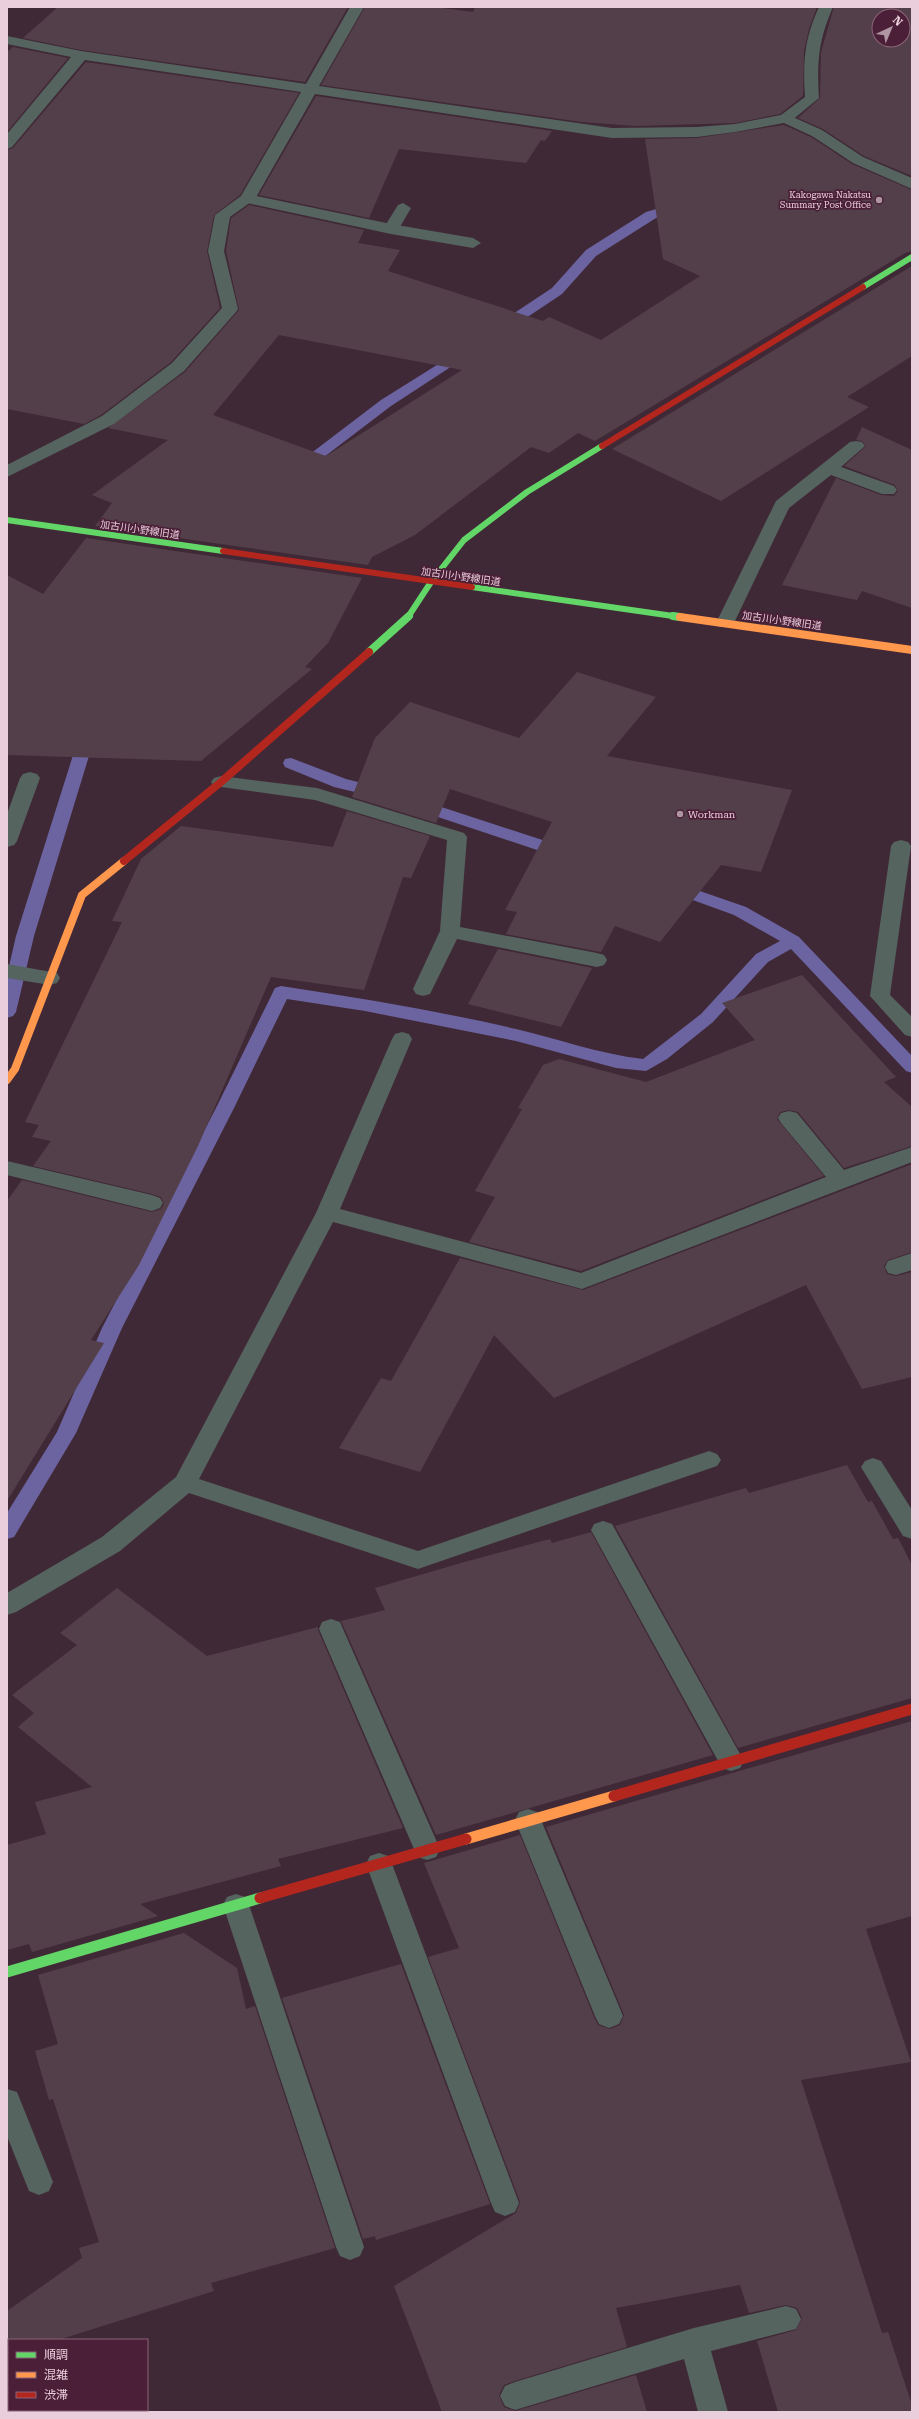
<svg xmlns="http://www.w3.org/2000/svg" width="919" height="2419" font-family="'Roboto Serif','Noto Sans JP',serif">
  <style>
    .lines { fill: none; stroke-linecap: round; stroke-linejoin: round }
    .stream { fill: #6c63a1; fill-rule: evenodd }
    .building { fill: #533f4a; fill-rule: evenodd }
    .lane { fill: #55645f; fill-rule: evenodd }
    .street { fill: #55645f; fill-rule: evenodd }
    .fast-far2 { stroke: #63d668; stroke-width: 6 }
    .fast-far1 { stroke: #63d668; stroke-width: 8 }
    .fast { stroke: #63d668; stroke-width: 11 }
    .slow-far1 { stroke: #ff974d; stroke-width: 8 }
    .slow { stroke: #ff974d; stroke-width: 11 }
    .jam-far2 { stroke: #b3261e; stroke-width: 6 }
    .jam-far1 { stroke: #b3261e; stroke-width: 8 }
    .jam { stroke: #b3261e; stroke-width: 11 }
    .poi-dot { fill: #af94a2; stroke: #4a1f37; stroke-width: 1.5 }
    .labels { text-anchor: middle; stroke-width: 3.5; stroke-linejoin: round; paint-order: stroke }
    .far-poi-label { font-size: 9px; fill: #ebcedc; stroke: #4a1f37; text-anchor: end }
    .street-label { font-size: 10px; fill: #ebcedc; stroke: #4a1f37 }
    .poi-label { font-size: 10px; fill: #ebcedc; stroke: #4a1f37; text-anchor: start }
  </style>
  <rect width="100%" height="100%" fill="#402936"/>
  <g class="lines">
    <!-- stream -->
    <g class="stream">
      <polygon points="680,202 685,203 687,206 685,209 656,218 596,256 562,294 505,332 495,332 493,329 495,326 552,288 586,250 646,212"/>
      <polygon points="464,348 471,352 469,355 391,406 303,473 293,473 291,470 293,467 381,400"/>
      <polygon points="88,728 94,730 96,733 34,936 16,1012 13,1016 7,1018 7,975 16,936 80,733 82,730"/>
      <polygon points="291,758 346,779 386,789 388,793 386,797 380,798 334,787 285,767 283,763 285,759"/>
      <polygon points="417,799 570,849 573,853 570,857 558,857 411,808 409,804 411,800"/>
      <path d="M674 882 746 907 799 937 912 1056V1073L906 1071 791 949 768 962 713 1022 667 1059 646 1071 616 1068 516 1041 365 1011 287 999 234 1108 122 1328 76 1433 14 1537 7 1539V1513L57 1432 102 1328 216 1108 275 988 281 986C360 998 439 1011 516 1029 559 1039 599 1054 643 1059L701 1014 756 954 780 941 734 915 668 891 665 887 668 883Z"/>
    </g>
  </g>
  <!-- building -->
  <g class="building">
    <polygon points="58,7 348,7 305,82 81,50 23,38"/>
    <polygon points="365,7 434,7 473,12 475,7 817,7 809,29 804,51 803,96 780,114 735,123 636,126 582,122 321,85"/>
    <path d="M834 7H912V176L864 156 823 129 798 118 820 98 821 52ZM879 16H903V40H879Z"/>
    <polygon points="13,47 68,58 7,132 7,52"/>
    <polygon points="86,62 299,93 240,195 214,215 207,251 220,308 171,362 101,415 84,424 7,409 7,150 13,148"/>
    <polygon points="316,96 552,131 545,141 541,140 526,163 399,149 369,218 259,195"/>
    <path d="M784 125 811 137 852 164 912 190V251L905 253 595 441 578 433 549 453 531 447 415 535 372 557 368 565 95 526 112 503 92 495 168 440 108 428 185 372 239 310 226 251 231 218 249 205 364 230 358 243 400 250 388 271 543 321 549 317 601 340 700 276 663 259 645 139 697 138ZM279 335 462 370 326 456 213 415Z"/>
    <polygon points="912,266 912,356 847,397 869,407 721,501 612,449"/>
    <polygon points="862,427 912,450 912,608 862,591 857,600 782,585 836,478 881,495 894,496 898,491 895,485 844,466 866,446 862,441 856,440"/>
    <polygon points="86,538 362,578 328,643 305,667 312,669 201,761 7,755 7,575 43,594"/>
    <polygon points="577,672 656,697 607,756 792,790 761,872 721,865 660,942 615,926 601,952 506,934 517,912 505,910 552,822 450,789 436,823 352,797 375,738 410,702 519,738"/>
    <polygon points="347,811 430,836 411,878 403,877 364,990 271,977 198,1146 139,1265 91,1340 104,1343 7,1501 7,1201 22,1180 152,1212 161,1209 164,1204 161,1197 152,1194 33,1166 51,1141 32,1137 39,1125 25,1122 122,922 112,921 141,859 181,826 333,847"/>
    <polygon points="498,949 592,968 561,1027 468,1004"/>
    <polygon points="802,975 896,1077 884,1082 912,1107 912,1146 844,1168 798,1112 789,1110 780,1112 777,1119 824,1176 581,1271 469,1242 495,1197 475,1191 522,1109 518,1108 543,1065 559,1059 646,1082 755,1040 722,1003"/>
    <polygon points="912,1164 912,1252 888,1260 884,1266 887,1274 896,1276 912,1272 912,1377 862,1389 806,1285 554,1398 494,1335 420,1472 339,1448 381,1378 391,1381 460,1258 583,1290"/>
    <polygon points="847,1465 868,1502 872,1501 893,1539 898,1538 912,1565 912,1698 738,1748 615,1526 746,1488 749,1493"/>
    <polygon points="591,1532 713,1755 436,1835 341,1621 385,1610 375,1588 468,1561 550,1539 552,1543"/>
    <polygon points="117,1588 207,1656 318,1627 318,1630 403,1828 278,1859 281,1866 140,1904 158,1916 32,1952 29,1944 7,1950 7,1845 46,1834 35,1802 92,1787 18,1727 34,1713 12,1695 77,1645 60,1633"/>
    <polygon points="912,1721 912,1916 866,1929 911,2062 801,2080 882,2333 888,2332 912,2405 912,2412 778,2412 757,2341 796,2330 802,2318 797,2308 786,2305 749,2313 740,2285 616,2308 627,2347 515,2381 504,2385 499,2395 504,2407 515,2411 636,2375 647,2412 442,2412 394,2286 516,2213 520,2202 428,1957 459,1948 424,1863 520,1835 594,2017 598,2025 610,2029 620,2025 624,2015 546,1827"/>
    <polygon points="184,1933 237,1968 246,2009 255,2006 335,2248 211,2283 214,2291 58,2340 9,2340 9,2355 7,2356 7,2311 82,2258 79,2248 99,2242 53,2099 49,2100 35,2051 58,2044 38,1975"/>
    <polygon points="401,1964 490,2204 376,2240 375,2236 363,2239 282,1998"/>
  </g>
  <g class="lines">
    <!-- lane -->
    <g class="lane">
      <path d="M819 7H833C818 41 817 62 819 98L791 121H781L779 118 781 115 805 97C803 61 804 40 819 7Z"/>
      <polygon points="247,194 391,224 473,238 481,243 473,248 391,234 242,202 239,199 242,196"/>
    </g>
    <!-- street -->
    <g class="street">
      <polygon points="350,7 364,7 319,86 612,128 697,127 735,124 786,114 822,130 863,157 912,178 912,189 853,163 812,136 784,123 735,132 697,137 612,138 315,94 255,199 230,217 224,251 238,309 236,312 184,371 114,424 7,477 7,465 102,416 172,363 222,308 208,251 215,215 241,196 301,92 85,60 12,147 7,149 7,134 71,57 7,44 7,36 81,51 306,84"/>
      <polygon points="403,203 411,208 397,232 385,232 383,229 398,205"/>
      <polygon points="856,441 862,442 865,446 841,467 894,486 897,490 894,494 882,494 831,475 789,508 734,623 731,627 719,627 716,623 776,501 850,442"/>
      <polygon points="30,772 37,774 40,778 17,841 14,845 7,847 7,814 20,778 23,774"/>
      <polygon points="221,776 317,788 464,833 467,837 460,927 597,953 604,955 607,960 604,965 597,967 457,939 430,994 423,996 416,994 413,989 440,931 447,840 315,800 214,786 211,782 214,778"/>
      <polygon points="901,840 908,842 911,846 890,995 912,1017 912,1037 905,1035 870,996 891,846 894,842"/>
      <polygon points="7,964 57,973 60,978 57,983 50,985 7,978"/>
      <polygon points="402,1032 409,1034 412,1039 340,1209 581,1273 826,1177 781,1123 778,1118 781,1113 789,1111 797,1113 844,1170 912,1147 912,1162 582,1289 333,1222 199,1479 418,1551 709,1451 717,1454 721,1460 717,1466 418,1569 189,1493 120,1551 16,1612 7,1615 7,1593 102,1537 176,1477 316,1213 392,1039 395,1034"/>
      <polygon points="7,1161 152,1195 160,1198 163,1203 160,1208 152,1211 7,1175"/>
      <polygon points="912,1253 912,1270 896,1275 888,1273 885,1267 888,1261"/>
      <polygon points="873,1458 881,1461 912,1510 912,1539 903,1536 861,1467 865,1461"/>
      <polygon points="603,1521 612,1524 740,1754 744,1761 740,1768 731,1771 722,1768 591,1530 594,1524"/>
      <polygon points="331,1619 340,1622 343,1629 440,1849 436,1857 427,1860 418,1857 414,1849 319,1629 322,1622"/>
      <polygon points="528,1809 537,1812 541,1820 623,2016 619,2024 609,2028 599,2024 595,2016 515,1820 519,1812"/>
      <polygon points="379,1853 388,1856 392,1864 519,2203 515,2212 505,2216 495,2212 491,2203 366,1864 370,1856"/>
      <polygon points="236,1894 245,1897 249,1905 364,2247 360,2256 350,2260 340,2256 336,2247 223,1905 227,1897"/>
      <polygon points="7,2089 17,2092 53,2182 49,2191 39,2195 29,2191 7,2136"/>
      <polygon points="786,2306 796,2309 801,2319 796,2329 711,2351 728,2412 698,2412 684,2359 515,2410 505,2406 500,2396 505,2386 515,2382 694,2328"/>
    </g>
    <!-- fast-far2 -->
    <g class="fast-far2">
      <polyline points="863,287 912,257"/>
      <polyline points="7,520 223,551"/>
      <polyline points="472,587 680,617"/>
      <polyline points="408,617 431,582 464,540 527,492 602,446"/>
    </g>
    <!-- fast-far1 -->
    <g class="fast-far1">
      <polyline points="673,616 680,617"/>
      <polyline points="369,652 409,616"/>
    </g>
    <!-- fast -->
    <polyline class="fast" points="7,1972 260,1898"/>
    <!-- slow-far1 -->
    <g class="slow-far1">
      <polyline points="680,617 912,650"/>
      <polyline points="7,1080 15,1069 82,895 124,861"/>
    </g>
    <!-- slow -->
    <polyline class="slow" points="466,1839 614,1796"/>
    <!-- jam-far2 -->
    <g class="jam-far2">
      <polyline points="602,446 863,287"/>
      <polyline points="223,551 472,587"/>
    </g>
    <!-- jam-far1 -->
    <polyline class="jam-far1" points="124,861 221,782 369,652"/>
    <!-- jam -->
    <g class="jam">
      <polyline points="614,1796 912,1709"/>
      <polyline points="260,1898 466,1839"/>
    </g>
  </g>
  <!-- markers -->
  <g class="poi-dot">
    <circle cx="879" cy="200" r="4"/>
    <circle cx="680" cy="814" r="4"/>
  </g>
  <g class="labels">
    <!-- far-poi labels -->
    <g class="far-poi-label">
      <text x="871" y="198">Kakogawa Nakatsu<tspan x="871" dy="10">Summary Post Office</tspan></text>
    </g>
    <!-- street labels -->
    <g class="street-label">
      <text transform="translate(140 529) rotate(8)" y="4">加古川小野線旧道</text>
      <text transform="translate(461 576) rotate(8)" y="4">加古川小野線旧道</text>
      <text transform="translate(782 620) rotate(8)" y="4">加古川小野線旧道</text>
    </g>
    <!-- poi labels -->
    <g class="poi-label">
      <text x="688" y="818">Workman</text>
    </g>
  </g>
  <!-- border -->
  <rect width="919" height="2419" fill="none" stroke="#ebcedc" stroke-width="16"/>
  <!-- legend -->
  <rect x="8" y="2339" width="140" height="72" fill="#4a1f37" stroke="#8a6579"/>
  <rect x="16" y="2352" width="20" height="6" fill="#63d668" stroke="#8a6579"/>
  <text x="44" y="2359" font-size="12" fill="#ebcedc">順調</text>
  <rect x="16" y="2372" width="20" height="6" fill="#ff974d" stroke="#8a6579"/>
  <text x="44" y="2379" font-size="12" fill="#ebcedc">混雑</text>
  <rect x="16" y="2392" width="20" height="6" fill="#b3261e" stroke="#8a6579"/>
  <text x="44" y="2399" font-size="12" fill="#ebcedc">渋滞</text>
  <!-- north arrow -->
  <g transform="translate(891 28) rotate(44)"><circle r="19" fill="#4a1f37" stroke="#8a6579"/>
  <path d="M0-3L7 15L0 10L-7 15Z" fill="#af94a2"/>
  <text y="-6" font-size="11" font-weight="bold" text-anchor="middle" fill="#ebcedc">N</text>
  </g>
</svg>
